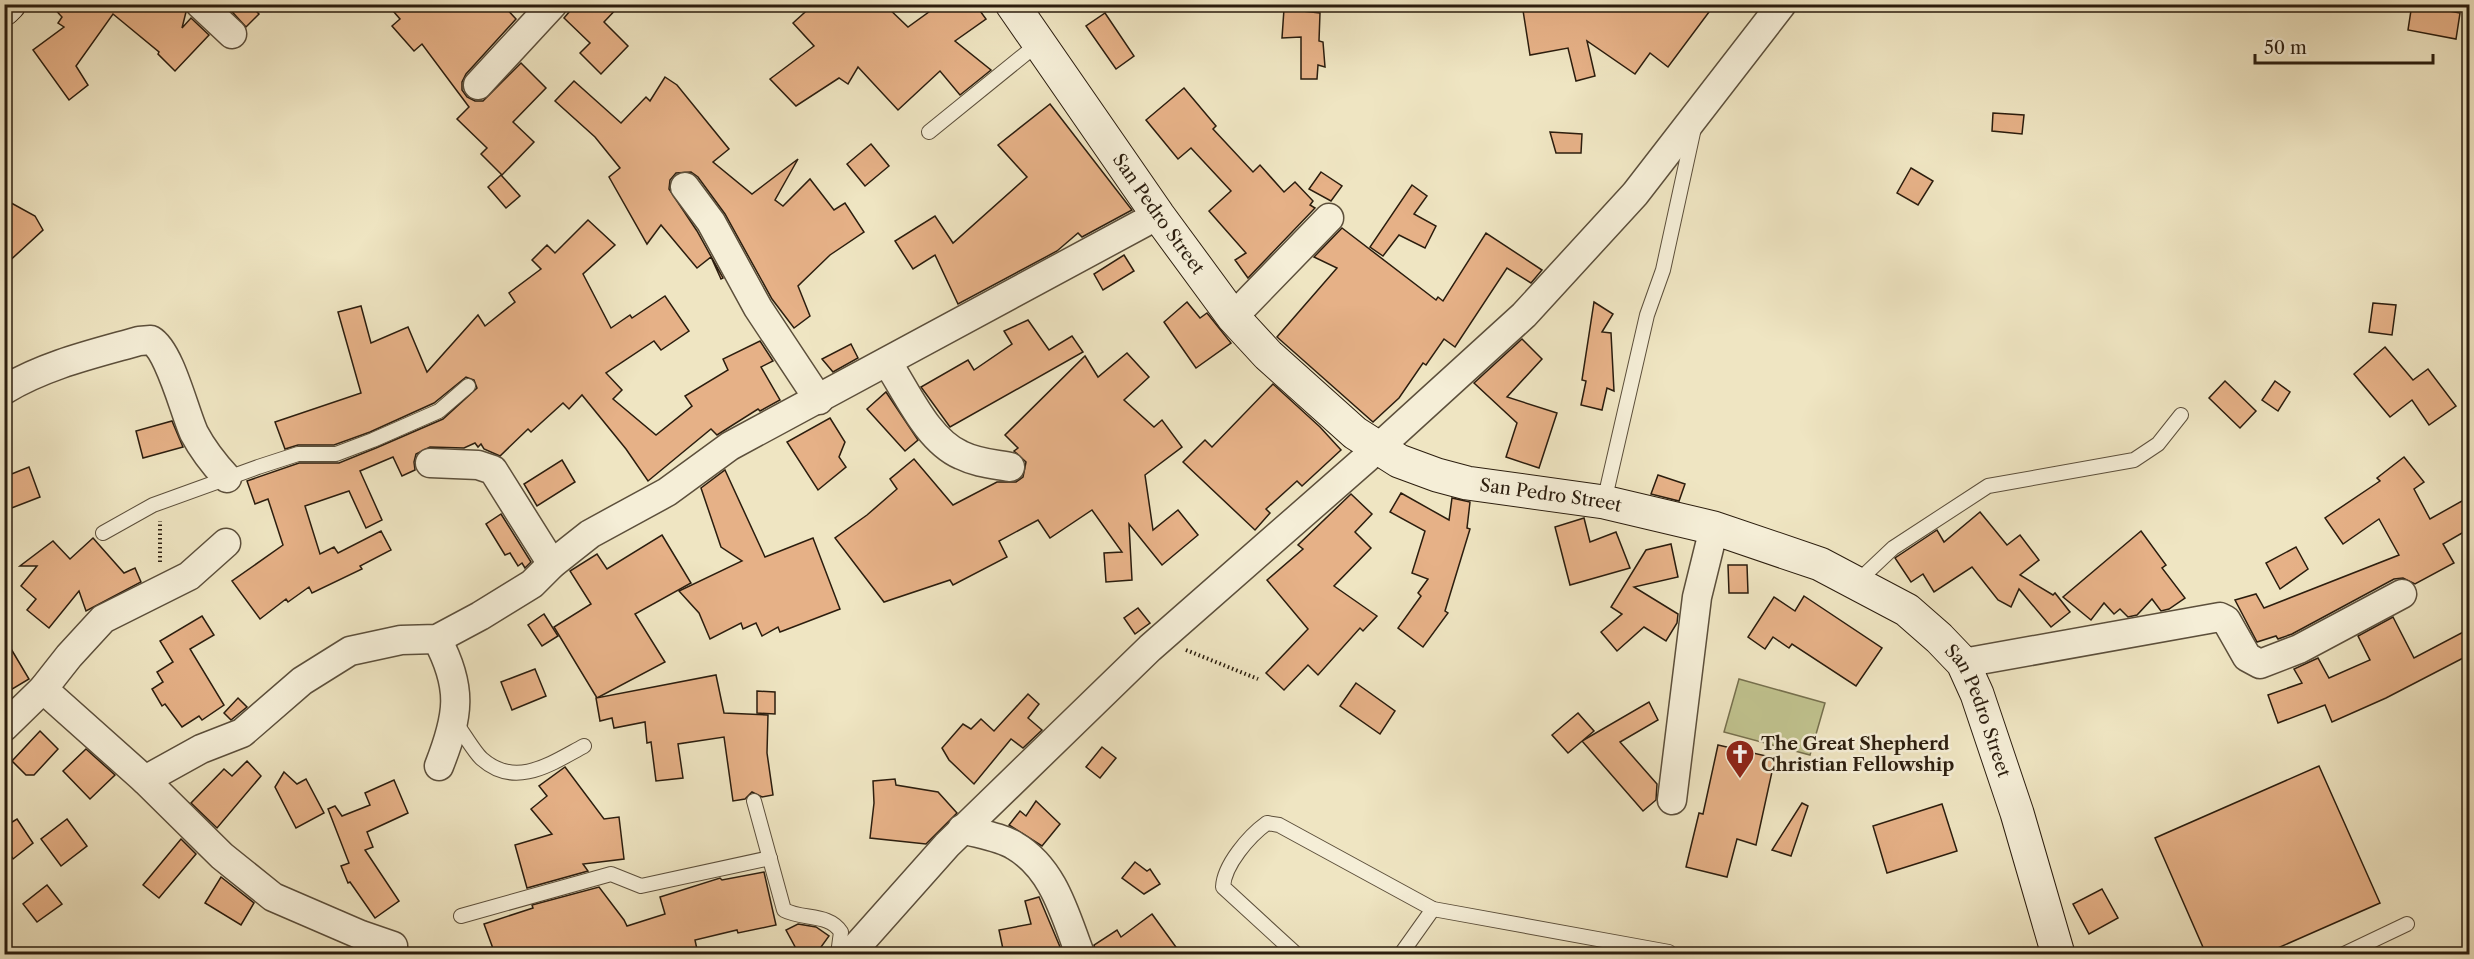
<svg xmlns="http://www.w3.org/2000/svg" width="2474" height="959" font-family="'Libre Caslon Text',serif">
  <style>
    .green { fill: #c0c28e; stroke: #76704e; stroke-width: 1.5 }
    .building { fill: #e6b187; stroke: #2b1d0e; stroke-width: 1.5 }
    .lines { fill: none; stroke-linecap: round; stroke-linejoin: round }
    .lane-casing { stroke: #5c4f3b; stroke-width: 16 }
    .street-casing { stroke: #5c4f3b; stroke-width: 31 }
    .secondary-casing { stroke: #2b1d0e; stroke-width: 35 }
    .path { stroke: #2b1d0e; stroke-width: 4; stroke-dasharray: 1.5 3; stroke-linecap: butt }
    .lane { stroke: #f5eed7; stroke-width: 14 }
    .street { stroke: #f5eed7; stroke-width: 28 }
    .secondary { stroke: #f5eed7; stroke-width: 33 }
    .labels { text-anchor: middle; stroke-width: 5; stroke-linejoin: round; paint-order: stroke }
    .street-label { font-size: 18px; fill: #2b1d0e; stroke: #f5eed7 }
    .poi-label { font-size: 18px; font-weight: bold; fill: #2b1d0e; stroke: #f5eed7; text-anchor: start }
  </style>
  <rect width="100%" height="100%" fill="#efe5c2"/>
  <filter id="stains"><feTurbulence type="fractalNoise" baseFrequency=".00333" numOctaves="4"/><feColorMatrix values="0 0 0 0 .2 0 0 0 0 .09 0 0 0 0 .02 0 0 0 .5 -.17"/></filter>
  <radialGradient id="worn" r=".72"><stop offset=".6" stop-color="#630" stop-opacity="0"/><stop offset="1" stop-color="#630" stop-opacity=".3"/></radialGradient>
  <!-- green -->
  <polygon class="green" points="1739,679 1825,703 1810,755 1724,732"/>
  <!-- building -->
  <g class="building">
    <polygon points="50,4 184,4 186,12 182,28 191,18 209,35 175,71 158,54 159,52 113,14 76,66 88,85 69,100 33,50 64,27 58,23 62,17"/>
    <polygon points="225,4 249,4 259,14 246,27"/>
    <polygon points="387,4 502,4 516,19 466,74 462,82 462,90 467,97 475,101 483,101 521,63 546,88 513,122 534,142 502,175 481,154 487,148 457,119 469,107 422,44 414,51 392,26 400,19"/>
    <polygon points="576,4 621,4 604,22 628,46 601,74 580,53 590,43 564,18"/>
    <polygon points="814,4 884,4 908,27 940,4 975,4 986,19 955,41 991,70 960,95 940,71 898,110 858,67 848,84 839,78 796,106 770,79 814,46 793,23"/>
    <polygon points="1522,4 1715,4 1668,67 1650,53 1635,74 1587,41 1595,76 1576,81 1568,48 1530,55"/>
    <polygon points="2412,4 2460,13 2456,39 2408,30"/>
    <polygon points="1284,9 1320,13 1319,41 1323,42 1325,67 1318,65 1317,79 1301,79 1301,37 1282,38"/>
    <polygon points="1105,13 1134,56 1116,69 1086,26"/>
    <polygon points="665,77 677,85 729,149 713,162 752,194 798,159 775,200 783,206 810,179 834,210 845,203 864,232 830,255 798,286 810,316 794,328 772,299 725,214 698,177 691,172 676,173 670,180 669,189 697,231 723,278 721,279 711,257 697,268 661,225 647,244 609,177 620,168 595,137 555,101 574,81 621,123 646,97 650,101"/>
    <polygon points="1184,88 1216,126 1213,129 1253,172 1260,165 1284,192 1295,182 1313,201 1310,205 1315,208 1248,278 1235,260 1246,253 1209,211 1231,191 1191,148 1178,159 1146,120"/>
    <polygon points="1050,104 1132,210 1082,237 1078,233 1057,251 958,304 935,255 913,269 895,241 935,216 953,243 1027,177 998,145"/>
    <polygon points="1993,113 2024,115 2022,134 1992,131"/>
    <polygon points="1550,132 1582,134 1581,153 1556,153"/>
    <polygon points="871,144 889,166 865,186 847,164"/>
    <polygon points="1911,168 1933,181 1918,205 1897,193"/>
    <polygon points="1321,172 1342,186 1331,201 1309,189"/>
    <polygon points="501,175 520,196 506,208 488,187"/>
    <polygon points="1412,185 1427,196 1414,214 1436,226 1425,248 1399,235 1383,256 1370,247"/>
    <polygon points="4,199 35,216 43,230 4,266"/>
    <polygon points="588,220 615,245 583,274 611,328 630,315 632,318 665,296 689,331 661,350 654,341 606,373 622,390 613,399 656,435 692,406 685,396 728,370 723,359 760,341 773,361 761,367 780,400 760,411 758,409 717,435 711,429 648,481 626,449 582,395 569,409 563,403 531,432 528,429 500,456 484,449 481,444 478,447 475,443 464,448 430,447 416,454 414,462 415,470 402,476 393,457 360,471 382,520 366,528 349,491 305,506 320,554 334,547 338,553 381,531 391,550 360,566 362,569 312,593 309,587 288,602 286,599 260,619 232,581 283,545 268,499 255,504 247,481 299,463 339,463 376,448 443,419 477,388 474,380 466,377 434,403 370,432 334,445 298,445 285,449 275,422 361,393 338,312 361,306 371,343 408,327 427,372 478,315 485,326 515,302 509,293 541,269 532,260 547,245 555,253"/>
    <polygon points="1342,228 1436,300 1438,297 1443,301 1486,233 1542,270 1531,283 1507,268 1455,347 1444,339 1426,365 1423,363 1399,398 1373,422 1277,337 1337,268 1314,257"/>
    <polygon points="1124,255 1134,271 1103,290 1094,274"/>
    <polygon points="1187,302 1200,318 1207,313 1231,343 1196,368 1164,322"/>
    <polygon points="1594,302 1613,314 1602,332 1611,333 1614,391 1607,388 1602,410 1581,405 1586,381 1582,380"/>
    <polygon points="2373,303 2396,305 2392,335 2369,332"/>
    <polygon points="1028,320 1049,350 1072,336 1083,352 950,427 921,387 968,360 974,370 1012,344 1004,331"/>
    <polygon points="1522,339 1542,359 1507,397 1557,413 1539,468 1506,457 1517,423 1474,383"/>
    <polygon points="851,344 858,358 833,372 822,359"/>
    <polygon points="2385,347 2413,380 2428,369 2456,406 2429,425 2412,400 2390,417 2354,374"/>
    <polygon points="1127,353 1149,377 1124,400 1154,427 1162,420 1182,447 1145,475 1153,530 1178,510 1198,535 1162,565 1129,524 1132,580 1106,582 1104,553 1122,552 1092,510 1050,538 1038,520 999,541 1007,557 953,585 950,580 884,602 835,538 867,515 897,489 890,479 914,459 953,505 997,482 1016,482 1023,477 1026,462 1014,451 1018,448 1005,435 1085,356 1098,377"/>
    <polygon points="2225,381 2256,411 2240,428 2209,398"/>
    <polygon points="2275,381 2290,392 2278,411 2262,400"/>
    <polygon points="1273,384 1320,427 1341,450 1302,486 1297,481 1266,509 1270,513 1255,530 1183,462 1205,440 1212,447"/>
    <polygon points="886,392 918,440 905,451 867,409"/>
    <polygon points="830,418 845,442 839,457 846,467 818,490 787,442"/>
    <polygon points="172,421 183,447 143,458 136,431"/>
    <polygon points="2404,457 2424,482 2414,489 2430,519 2469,497 2469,529 2443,544 2454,563 2415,584 2403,578 2394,579 2292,634 2278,639 2276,636 2257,642 2235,600 2256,594 2264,608 2399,555 2379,519 2343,544 2325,518 2380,481 2377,478"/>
    <polygon points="562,460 575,482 537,506 524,484"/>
    <polygon points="29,467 40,497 9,509 4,497 4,477"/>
    <polygon points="725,470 765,557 813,538 840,609 780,632 778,627 762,636 756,623 743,629 741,623 710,639 699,613 679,591 742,561 721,547 701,488"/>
    <polygon points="1658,475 1685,484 1679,501 1651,494"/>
    <polygon points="1401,493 1449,520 1452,498 1470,502 1467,528 1470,529 1445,611 1448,613 1423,647 1398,628 1421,596 1418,593 1428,579 1412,573 1425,531 1390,512"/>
    <polygon points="1351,494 1372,514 1355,532 1371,548 1334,586 1377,616 1363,631 1360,628 1318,675 1308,665 1284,690 1266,673 1308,629 1267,580 1303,549 1298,545"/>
    <polygon points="1980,512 2007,545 2020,535 2039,560 2020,575 2053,595 2055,593 2070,612 2051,627 2019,589 2011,607 1998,600 1972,567 1934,592 1923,574 1911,582 1895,558 1937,530 1944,542"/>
    <polygon points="501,514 531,562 525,568 522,563 518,566 510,553 505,555 486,524"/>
    <polygon points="1584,518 1590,542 1616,532 1630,568 1570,585 1555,527"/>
    <polygon points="2141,531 2166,565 2162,568 2185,598 2169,609 2161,611 2152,599 2137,615 2128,617 2120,609 2114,614 2104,603 2091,620 2063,597"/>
    <polygon points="662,535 691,583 635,614 665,662 597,698 554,627 591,604 570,571 597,554 607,569"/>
    <polygon points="93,538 124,573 135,568 141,582 86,611 79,591 49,628 27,610 36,599 21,586 37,566 20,566 53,541 70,559"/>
    <polygon points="1671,544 1678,577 1634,587 1678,614 1677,623 1666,641 1644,627 1617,651 1601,632 1622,614 1611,607 1646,550"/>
    <polygon points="2296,547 2308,569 2280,589 2266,563"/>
    <polygon points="1728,565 1747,565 1748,593 1729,593"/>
    <polygon points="1804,596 1882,648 1856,686 1792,644 1789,648 1773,637 1765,649 1748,637 1774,597 1795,611"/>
    <polygon points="1138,608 1150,623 1135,634 1124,618"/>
    <polygon points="544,614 558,636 542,646 528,625"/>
    <polygon points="202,616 214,635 190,649 224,705 202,720 199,716 182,727 165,704 162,706 152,689 163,682 157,672 173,662 160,641"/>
    <polygon points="2393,617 2414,658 2469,629 2469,655 2386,698 2332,722 2325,705 2278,723 2268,695 2302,683 2294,669 2318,658 2329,678 2370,660 2358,636"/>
    <polygon points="4,637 29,679 4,694"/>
    <polygon points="535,669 546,696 512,710 501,682"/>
    <polygon points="716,675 724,713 768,715 767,753 773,795 762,797 752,792 745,799 733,801 724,737 678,744 683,778 656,781 651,742 647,743 645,722 614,728 612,718 600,721 596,698"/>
    <polygon points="1356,683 1395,711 1380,734 1340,706"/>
    <polygon points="757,691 775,692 775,714 757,713"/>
    <polygon points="1028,694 1039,704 1028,718 1042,730 1023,748 1011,739 974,784 949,760 942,748 963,724 971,729 981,719 994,731"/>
    <polygon points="238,698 247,707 231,720 224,713"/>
    <polygon points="1649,702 1658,720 1620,742 1657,784 1656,800 1643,811 1582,741"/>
    <polygon points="1578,713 1594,731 1568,753 1552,735"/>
    <polygon points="40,731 58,749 34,775 26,775 12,761"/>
    <polygon points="1718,745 1775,758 1756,845 1737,839 1727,877 1686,867 1699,813 1703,814"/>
    <polygon points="1102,747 1116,758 1100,778 1086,767"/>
    <polygon points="86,749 115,775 90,799 63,771"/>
    <polygon points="247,761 261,776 217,828 191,803 224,769 232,776"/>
    <polygon points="2319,766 2380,903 2264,954 2206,954 2155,838"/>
    <polygon points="565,767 604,819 619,817 624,859 583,864 588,871 527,888 515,845 552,834 531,809 547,796 539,786"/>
    <polygon points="284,772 297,784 306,779 324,813 296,828 275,787"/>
    <polygon points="895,779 896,785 938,792 957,813 926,844 870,838 874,803 873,781"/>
    <polygon points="394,780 408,813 367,832 373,847 365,850 399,901 375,918 350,882 348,883 341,866 349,863 328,809 335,806 342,816 370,805 365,793"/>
    <polygon points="1036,801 1060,824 1042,846 1009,825 1020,811 1026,816"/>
    <polygon points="1802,803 1808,806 1791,856 1772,850"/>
    <polygon points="1942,804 1957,851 1887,873 1873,826"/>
    <polygon points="17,819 33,843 13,859 4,844 4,827"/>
    <polygon points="67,819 87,846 61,866 41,839"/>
    <polygon points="181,839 196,854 159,898 143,885"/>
    <polygon points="1135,862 1147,871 1150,869 1160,884 1144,894 1122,878"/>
    <polygon points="764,872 776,925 738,933 737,930 695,940 698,954 495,954 484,924 533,908 532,905 599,887 624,920 627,926 665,914 660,897 720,878 722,880"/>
    <polygon points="221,877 254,903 241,925 205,903"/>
    <polygon points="47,885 62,904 37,922 23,904"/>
    <polygon points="2102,889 2118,918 2089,934 2073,904"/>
    <polygon points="1039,897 1063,954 1004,954 999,930 1031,924 1025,901"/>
    <polygon points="1152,914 1181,954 1096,954 1094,945 1117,930 1121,937"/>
    <polygon points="798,924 816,927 829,936 816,954 799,954 786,930"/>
  </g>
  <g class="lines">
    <!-- lane casing -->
    <g class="lane-casing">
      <g id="lane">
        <polyline points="929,132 1040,42"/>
        <polyline points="1604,502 1647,315 1663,270 1694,128"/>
        <polyline points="103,533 153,505 258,467 298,454 336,454 373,440 439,411 468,386"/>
        <polyline points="1856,583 1893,548 1988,486 2134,460 2158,444 2181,415"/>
        <path d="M455 722C463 732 474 752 482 759 516 789 552 763 584 746"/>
        <path d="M754 801 784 910C803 920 829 913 841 932L838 954"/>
        <polyline points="461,916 611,874 641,886 770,858"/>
        <path d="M1296 954 1223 887C1224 865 1249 836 1267 823L1279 825 1433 909 1669 952"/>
        <polyline points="1401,954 1433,909"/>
        <polyline points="2344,954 2407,924"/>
      </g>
    </g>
    <!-- street casing -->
    <g class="street-casing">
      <g id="street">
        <polyline points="200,4 232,34"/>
        <polyline points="478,85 553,4"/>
        <polyline points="685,187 711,222 758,308 819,400"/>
        <polyline points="1233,317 1329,218"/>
        <path d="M887 362C907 392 927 440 961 455 977 463 994 464 1010 467"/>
        <path d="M4 390C45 365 93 354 139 341L151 340C170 351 184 411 194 433 203 450 214 464 227 478"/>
        <polyline points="430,463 478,465 493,470 552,564"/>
        <path d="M437 639C463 688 459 715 439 766"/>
        <polyline points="1963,663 2220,617 2226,620 2247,657 2260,664 2299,649 2402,594"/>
        <polyline points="43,689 145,780 222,856 273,897 361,935 393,946"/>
        <polyline points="4,727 43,689 69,656 103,619 189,576 226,543"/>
        <polyline points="145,780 201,749 242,733 302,681 350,651 401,640 437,639 480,616 532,584 552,564 590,534 667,492 730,446 1158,215"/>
        <polyline points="1672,800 1697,597 1714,528"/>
        <path d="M962 829C979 834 1001 837 1015 846 1054 869 1065 915 1080 954"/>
        <polyline points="850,954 947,845 1150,648 1378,448 1524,315 1635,194 1782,4"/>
      </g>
    </g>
    <!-- secondary casing -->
    <g class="secondary-casing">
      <g id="secondary">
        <path id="s1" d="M1012 4 1158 215 1233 317 1268 355 1355 433 1399 461 1437 475 1467 483 1604 502 1714 528 1820 564 1907 610 1939 638 1963 663 1977 694 2017 813 2058 954"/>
        <polyline points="4,9 9,4"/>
      </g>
    </g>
    <!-- path -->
    <g class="path">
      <polyline points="160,562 160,521"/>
      <polyline points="1186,650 1258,679"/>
    </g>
    <!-- lane -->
    <use href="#lane" class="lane"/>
    <!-- street -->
    <use href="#street" class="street"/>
    <!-- secondary -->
    <use href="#secondary" class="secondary"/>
  </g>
  <!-- icons -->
  <defs>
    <g id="church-pin" transform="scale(1.5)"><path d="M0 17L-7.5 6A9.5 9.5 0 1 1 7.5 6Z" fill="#8f2418" stroke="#f5eed7"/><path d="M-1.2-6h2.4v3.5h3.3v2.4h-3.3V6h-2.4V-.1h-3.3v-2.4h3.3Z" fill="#fff"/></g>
  </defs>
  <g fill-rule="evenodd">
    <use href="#church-pin" x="1740" y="754"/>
  </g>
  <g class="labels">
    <!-- street labels -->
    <g class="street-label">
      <text dy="6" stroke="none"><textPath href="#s1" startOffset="256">San Pedro Street</textPath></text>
      <text dy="6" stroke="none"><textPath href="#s1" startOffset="760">San Pedro Street</textPath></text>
      <text dy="6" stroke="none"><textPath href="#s1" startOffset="1264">San Pedro Street</textPath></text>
    </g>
    <!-- poi labels -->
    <g class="poi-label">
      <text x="1761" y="750">The Great Shepherd<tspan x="1761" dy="21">Christian Fellowship</tspan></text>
    </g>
  </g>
  <!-- margin -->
  <rect width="2474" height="959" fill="none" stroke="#efe5c2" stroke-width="24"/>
  <rect x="6" y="6" width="2462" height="947" fill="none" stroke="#2b1d0e" stroke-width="3"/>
  <rect x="12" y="12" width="2450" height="935" fill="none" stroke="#2b1d0e" stroke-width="1.5"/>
  <!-- scale -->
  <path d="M2255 54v9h178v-9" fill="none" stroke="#2b1d0e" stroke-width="3"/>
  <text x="2264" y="54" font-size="18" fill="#2b1d0e" stroke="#f5eed7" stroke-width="4.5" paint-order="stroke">50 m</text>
  <rect width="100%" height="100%" filter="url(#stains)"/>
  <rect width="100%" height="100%" fill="url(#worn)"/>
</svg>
